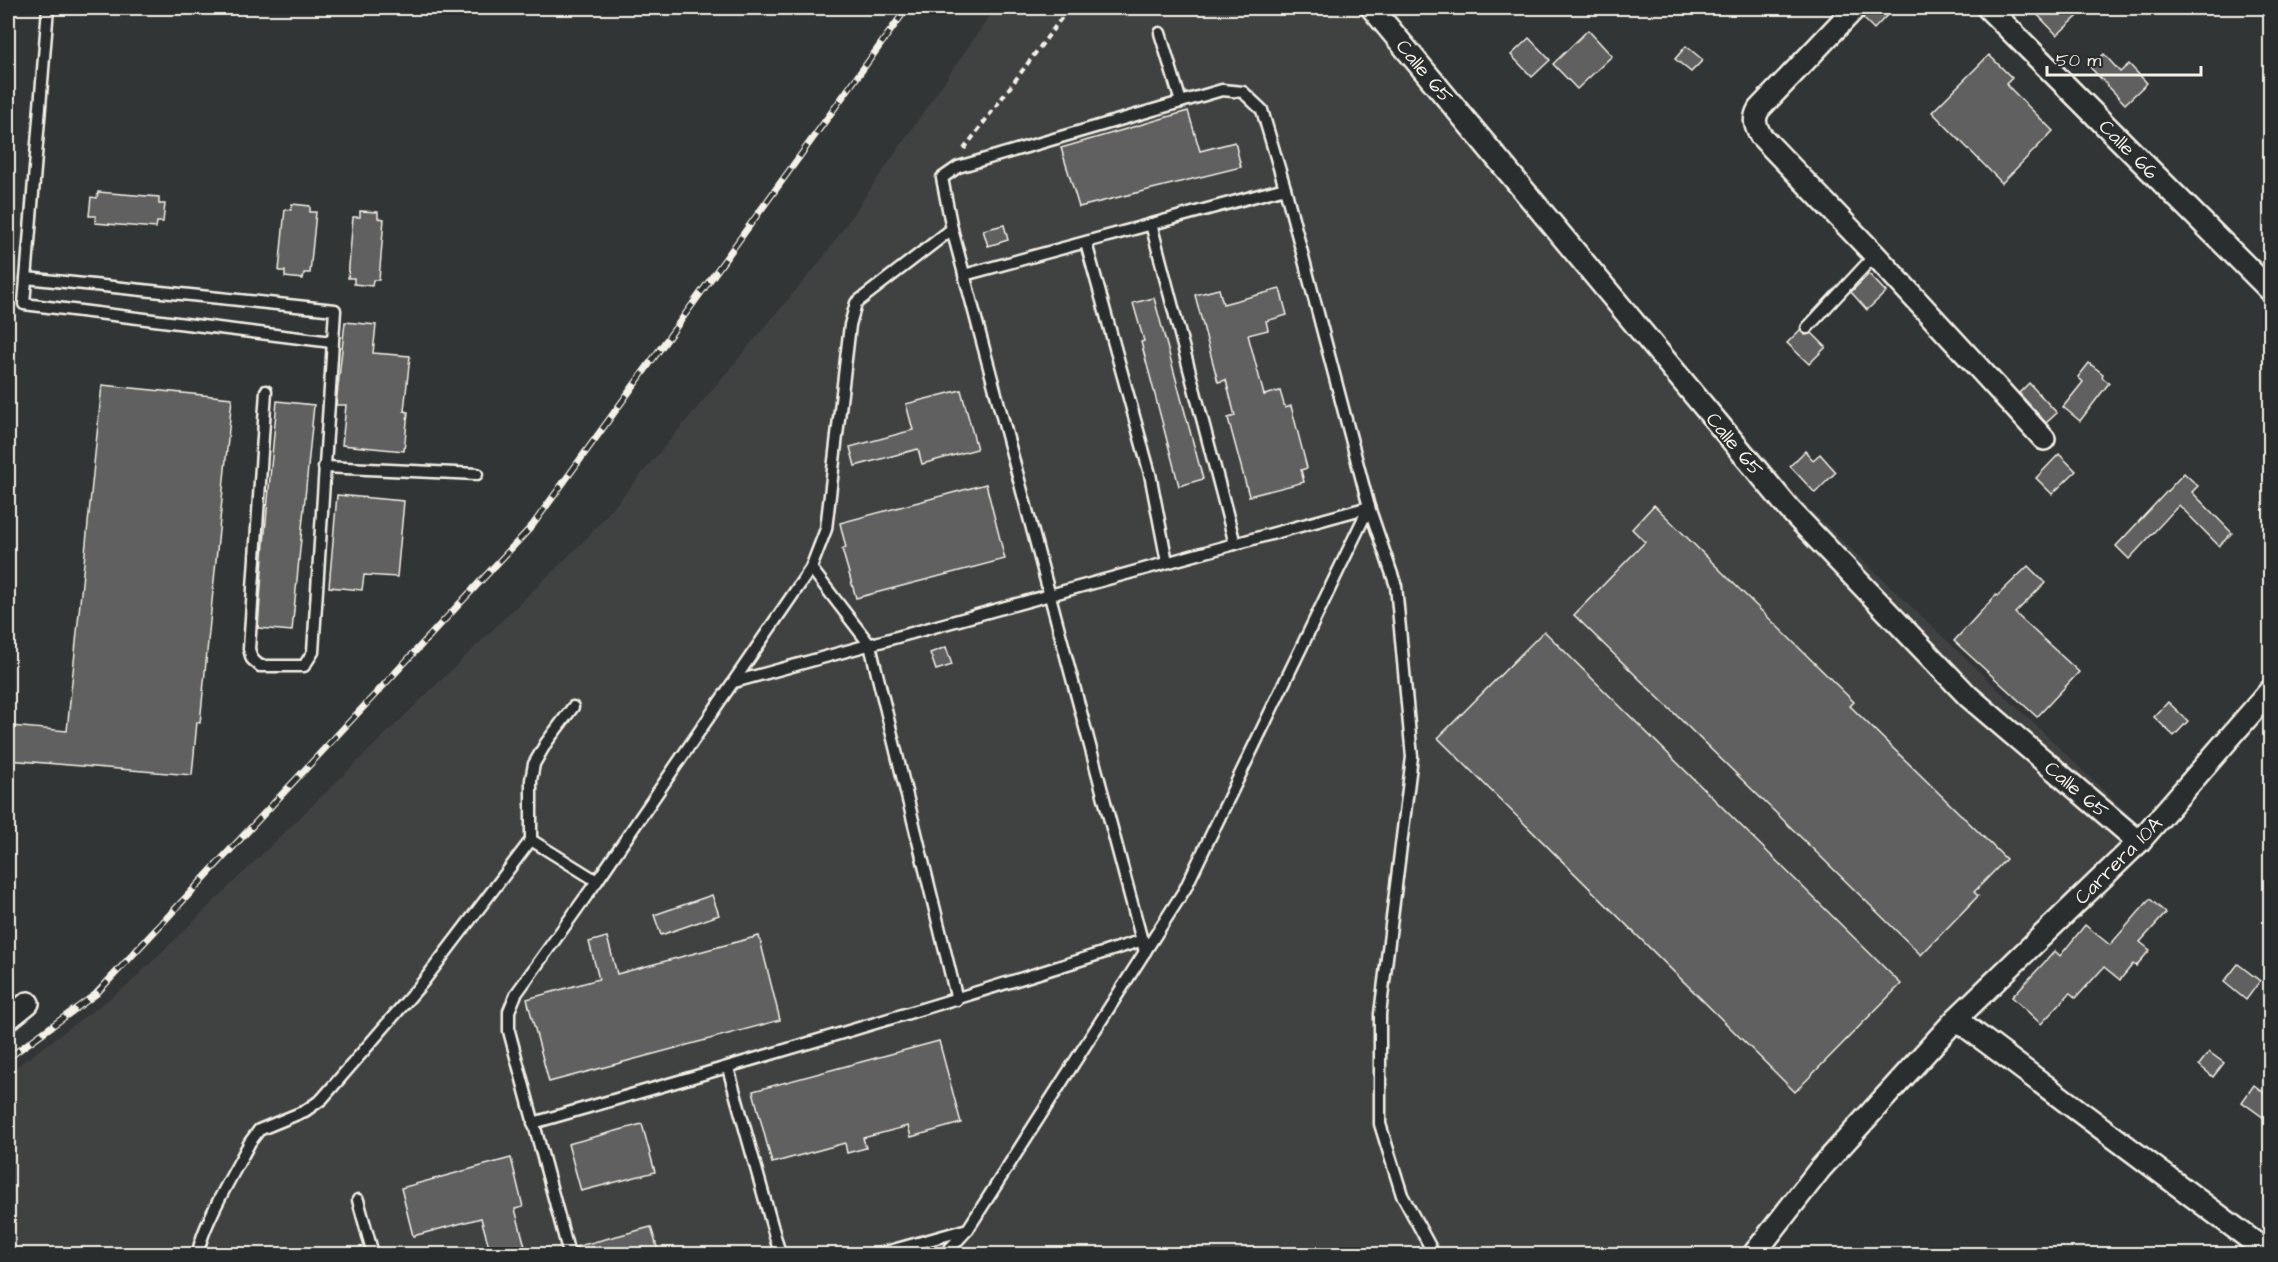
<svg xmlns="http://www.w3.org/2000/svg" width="2278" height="1262" font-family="'Architects Daughter',sans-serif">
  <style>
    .built { fill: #404242 }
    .building { fill: #5f605f; stroke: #f4f1e8; stroke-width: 1.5 }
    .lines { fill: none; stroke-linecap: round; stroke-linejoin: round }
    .lane-casing { stroke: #f4f1e8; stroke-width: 15 }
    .street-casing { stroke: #f4f1e8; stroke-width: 26 }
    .path { stroke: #f4f1e8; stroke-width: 4; stroke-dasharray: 6 4.5; stroke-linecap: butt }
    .lane { stroke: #2a2d2e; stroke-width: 10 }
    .street { stroke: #2a2d2e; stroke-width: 21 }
    .rail-casing { stroke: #f4f1e8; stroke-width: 7 }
    .rail { stroke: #2a2d2e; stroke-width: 4.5; stroke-dasharray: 14; stroke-linecap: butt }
    .labels { text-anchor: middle; stroke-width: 4.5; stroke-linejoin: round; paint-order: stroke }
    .street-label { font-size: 20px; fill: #f4f1e8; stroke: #2a2d2e }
  </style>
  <rect width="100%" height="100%" fill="#323535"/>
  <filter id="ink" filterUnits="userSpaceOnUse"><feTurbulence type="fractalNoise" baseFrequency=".0167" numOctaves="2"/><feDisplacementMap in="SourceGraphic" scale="12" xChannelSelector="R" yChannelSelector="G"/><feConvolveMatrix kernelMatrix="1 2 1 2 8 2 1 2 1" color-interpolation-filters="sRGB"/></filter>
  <g filter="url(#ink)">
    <!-- built -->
    <polygon class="built" points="995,8 1386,8 1803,503 2143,828 1971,1008 1766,1254 8,1254 8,1073 128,985 590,535 823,258"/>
    <!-- building -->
    <g class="building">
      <polygon points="1869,8 1894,8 1874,29 1863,18"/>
      <polygon points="2031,8 2087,8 2057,35"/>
      <polygon points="1588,30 1612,56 1577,89 1553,64"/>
      <polygon points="1529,38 1550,60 1532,77 1511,55"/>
      <polygon points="1686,46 1703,60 1691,72 1675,59"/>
      <polygon points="2104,54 2120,72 2129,64 2147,83 2125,104 2090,67"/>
      <polygon points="1989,55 2012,78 2006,84 2053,131 2002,183 1932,112"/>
      <polygon points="1188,111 1200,151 1235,142 1241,167 1079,207 1061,148"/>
      <polygon points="98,192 159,197 159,204 165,204 163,222 157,222 156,228 95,223 96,216 89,216 91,197 97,198"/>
      <polygon points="292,204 310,206 310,212 316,212 310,273 304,273 303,279 285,277 285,271 279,271 285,209 291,210"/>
      <polygon points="360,211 378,212 378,218 384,219 379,280 373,280 372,286 354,284 354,278 348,278 353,217 360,217"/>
      <polygon points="1004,225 1008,240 988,246 983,230"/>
      <polygon points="1869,274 1886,292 1867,310 1851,292"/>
      <polygon points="1219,289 1223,304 1280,289 1287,315 1266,321 1268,330 1248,335 1264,395 1280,391 1285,408 1291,406 1307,468 1301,470 1304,482 1249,496 1228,418 1235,416 1226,380 1218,382 1195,295"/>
      <polygon points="1154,298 1203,479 1179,486 1141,342 1144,341 1133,303"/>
      <polygon points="345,322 376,325 373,353 410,356 404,411 408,412 404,451 342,445 346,405 336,405"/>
      <polygon points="1800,330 1805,335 1812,333 1826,347 1809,364 1787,343"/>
      <polygon points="2089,363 2103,374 2102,377 2109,383 2080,421 2063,407 2083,382 2078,377"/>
      <polygon points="2029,383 2057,413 2046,423 2019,393"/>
      <polygon points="102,385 232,398 200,723 197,722 192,775 8,760 11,726 67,731"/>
      <polygon points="961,390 977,449 922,464 918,449 855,466 850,447 913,430 906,404"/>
      <polygon points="277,401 314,405 292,631 258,628 264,543"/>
      <polygon points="1805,451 1813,460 1820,454 1836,472 1815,493 1790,466"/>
      <polygon points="2059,454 2076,471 2052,494 2036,478"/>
      <polygon points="2184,473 2198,486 2192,492 2232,533 2219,546 2179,505 2129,559 2116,546"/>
      <polygon points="986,484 1005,559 856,598 842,549 846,548 840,523"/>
      <polygon points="337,495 404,501 397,577 364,575 362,590 329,587"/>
      <polygon points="1654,505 1854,702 1850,706 2006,859 1974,892 1978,896 1921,955 1574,615 1645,542 1632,529"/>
      <polygon points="2028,566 2045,583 2015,613 2079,672 2037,717 1954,641 1996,595 1997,596"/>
      <polygon points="1544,631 1901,984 1795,1092 1438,738"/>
      <polygon points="946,647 952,665 936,670 930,653"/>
      <polygon points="2168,702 2188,721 2174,736 2154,717"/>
      <polygon points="712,895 719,915 661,935 654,915"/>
      <polygon points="2150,899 2166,913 2140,942 2150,950 2136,966 2133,964 2120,980 2104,967 2076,998 2070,993 2041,1024 2012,997 2055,951 2060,956 2085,925 2110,945"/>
      <polygon points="759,936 780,1020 549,1082 527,999 599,979 589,942 607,937 617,974"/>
      <polygon points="2238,964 2260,981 2246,1000 2224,982"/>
      <polygon points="939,1041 961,1123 911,1137 908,1126 863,1138 866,1148 847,1153 845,1143 772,1163 753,1091"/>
      <polygon points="2209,1052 2224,1063 2213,1077 2199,1065"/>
      <polygon points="2254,1085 2271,1098 2271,1123 2242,1102"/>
      <polygon points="642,1124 655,1172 581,1191 568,1144"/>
      <polygon points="511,1158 523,1207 515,1209 526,1250 510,1254 491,1254 481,1218 413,1236 401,1188"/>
      <polygon points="651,1227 659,1254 576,1254 575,1247"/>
    </g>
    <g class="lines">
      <!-- lane casing -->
      <g class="lane-casing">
        <g id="lane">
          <polyline points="48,8 24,304 332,342"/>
          <polyline points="1160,33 1181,102"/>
          <polyline points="1151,224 1235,544"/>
          <polyline points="1086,243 1150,474 1167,562"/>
          <polyline points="964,275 1285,188"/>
          <polyline points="26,278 335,310 313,652 304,666 260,666 252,659 249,649 266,391"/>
          <polyline points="1807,328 1875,255"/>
          <polyline points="324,467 477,474"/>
          <polyline points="811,568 870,645 957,1000"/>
          <polyline points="734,682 1369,507"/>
          <polyline points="531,840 597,881"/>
          <polyline points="1145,952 952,229 942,178 958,167 1222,90 1243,92 1262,110 1285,188 1369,507 1396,586 1412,757 1380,1014 1380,1124 1402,1195 1434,1254"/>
          <polyline points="728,1068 780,1254"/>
          <path d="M533 1123C737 1065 941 1005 1143 940"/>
          <polyline points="358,1200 373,1254"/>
          <path d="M198 1254C201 1227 236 1169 250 1142L259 1130 305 1111 322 1099 423 982 531 840V780L534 764 546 743 573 707"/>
          <polyline points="569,1254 509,1031 509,1011 516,994 597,881 811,568 826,529 850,325 856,303 952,229"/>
          <polyline points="879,1254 968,1229"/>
          <polyline points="945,1254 968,1229 1185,889 1369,507"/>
        </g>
      </g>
      <!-- street casing -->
      <g class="street-casing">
        <g id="street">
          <polyline points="1372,8 1790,510 1968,696 2139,842"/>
          <path d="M1855 8 1759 109C1753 119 1755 126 1761 136L1875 255 2044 439"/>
          <polyline points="1988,8 2270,290"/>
          <polyline points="8,1019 28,1003"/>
          <polyline points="1956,1019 2270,1254"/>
          <polyline points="1754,1254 1820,1169 1956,1019 2139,842 2270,691"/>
        </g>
      </g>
      <!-- path -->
      <polyline class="path" points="964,149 1069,8"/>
      <!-- lane -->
      <use href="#lane" class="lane"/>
      <!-- street -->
      <use href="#street" class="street"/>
      <!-- rail casing -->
      <g class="rail-casing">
        <polyline id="rail" points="8,1058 96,994 532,526 907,8"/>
      </g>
      <!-- rail -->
      <use href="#rail" class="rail"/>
    </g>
  </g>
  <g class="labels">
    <!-- street labels -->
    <g class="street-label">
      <text transform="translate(1425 71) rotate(50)" y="7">Calle 65</text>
      <text transform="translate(2129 149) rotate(45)" y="7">Calle 66</text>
      <text transform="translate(1735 444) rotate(50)" y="7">Calle 65</text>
      <text transform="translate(2077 789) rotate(40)" y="7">Calle 65</text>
      <text transform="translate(2118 860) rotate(-45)" y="7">Carrera 10A</text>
    </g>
  </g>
  <!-- margin -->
  <rect width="2278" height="1262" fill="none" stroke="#2a2d2e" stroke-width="30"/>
  <rect x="15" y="15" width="2248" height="1232" fill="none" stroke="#f4f1e8" stroke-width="2" filter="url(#ink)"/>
  <!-- scale -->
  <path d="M2047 66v9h154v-9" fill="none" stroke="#f4f1e8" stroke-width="3"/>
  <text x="2056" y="66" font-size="18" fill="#f4f1e8" stroke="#2a2d2e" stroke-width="4.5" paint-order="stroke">50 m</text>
</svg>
